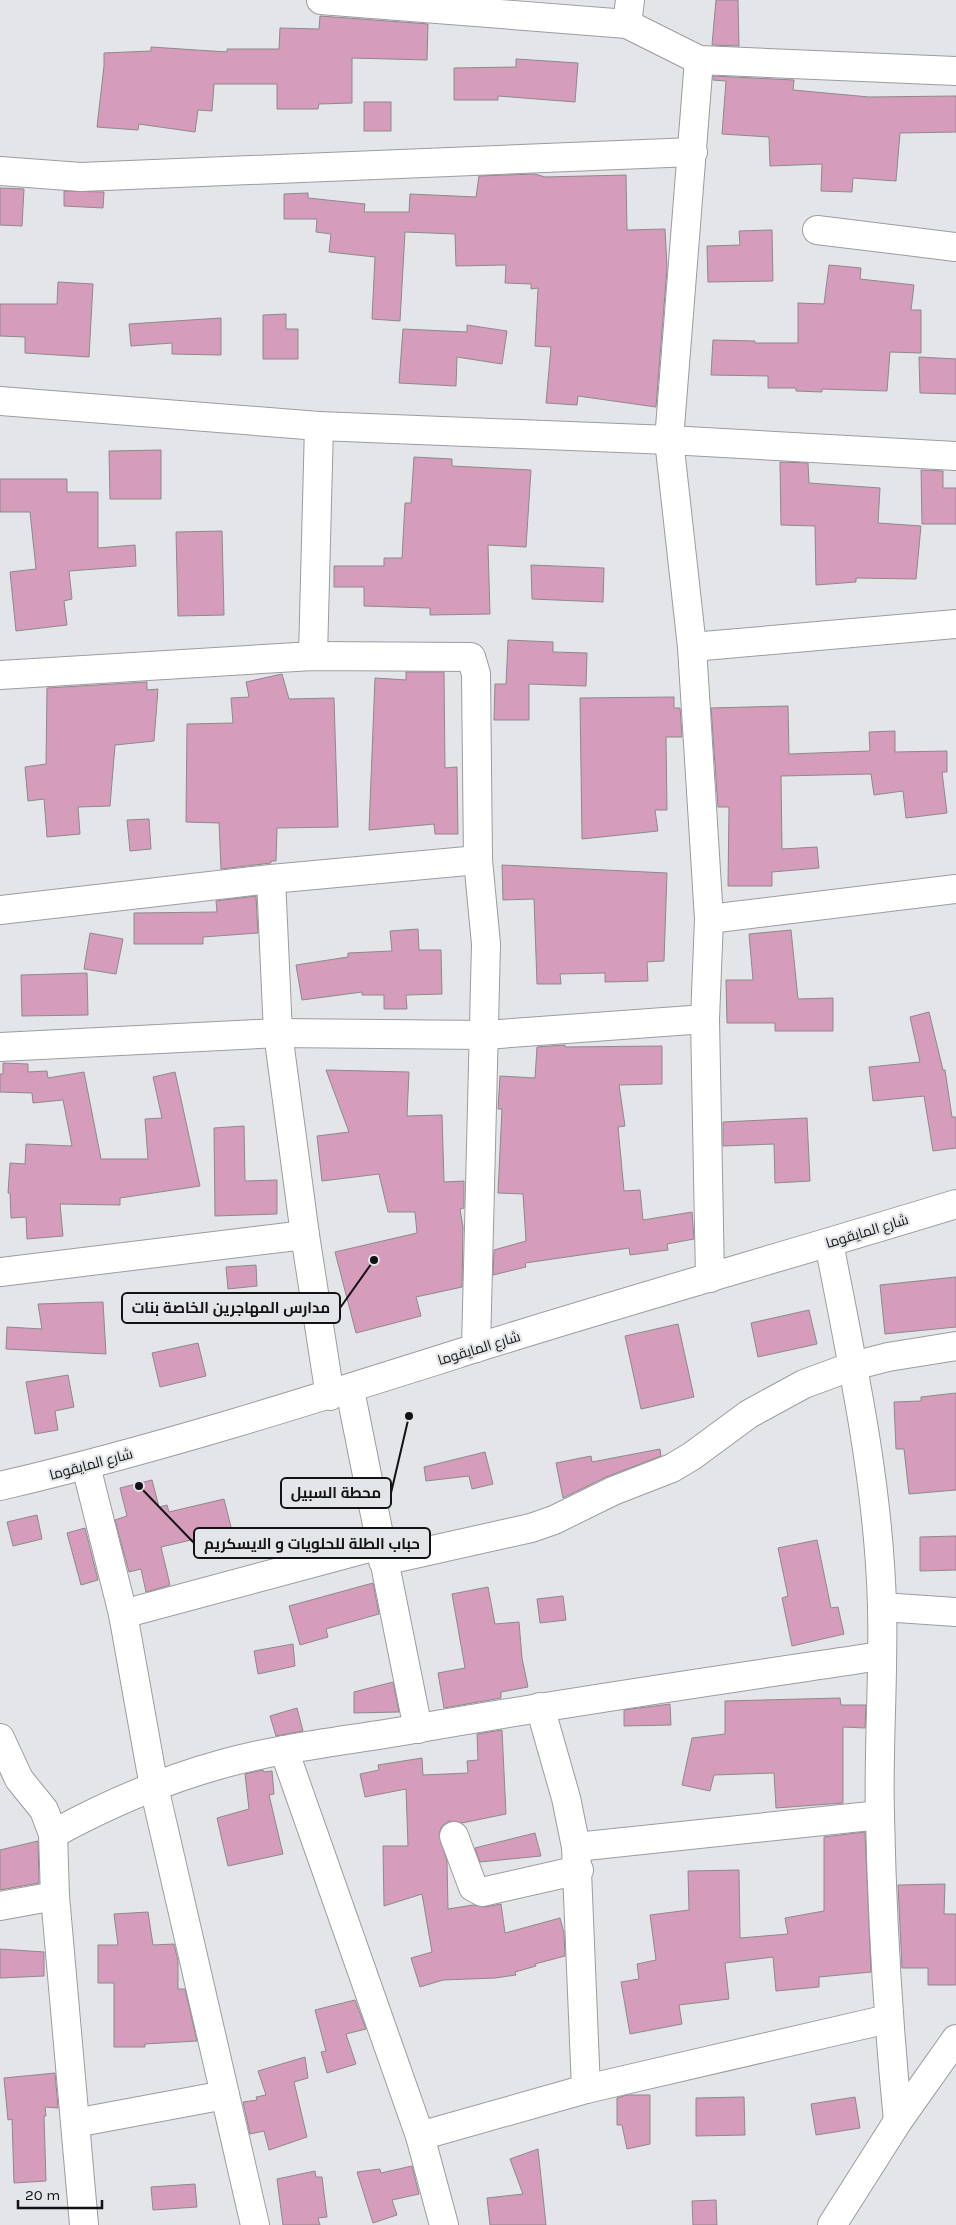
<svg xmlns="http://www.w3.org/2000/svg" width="956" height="2225" font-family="Karla,Cairo,sans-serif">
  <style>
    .building { fill: #d59cbc; stroke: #8d898b }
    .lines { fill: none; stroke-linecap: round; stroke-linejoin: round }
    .minor-casing { stroke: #9c9ca0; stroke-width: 30 }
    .tertiary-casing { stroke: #9c9ca0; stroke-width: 30 }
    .minor { stroke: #fff; stroke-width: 28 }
    .tertiary { stroke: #fff; stroke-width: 28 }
    .labels { text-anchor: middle; stroke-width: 4.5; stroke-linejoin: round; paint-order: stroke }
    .street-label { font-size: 14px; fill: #121214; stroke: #e4e5e9 }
    .leader { fill: none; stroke: #121214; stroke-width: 2 }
    .callout-dot { fill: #121214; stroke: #e4e5e9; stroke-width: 2 }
    .callout { fill: #e4e5e9; stroke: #121214; stroke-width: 2 }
    .callout-label { font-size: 15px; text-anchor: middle; font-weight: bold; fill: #121214 }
  </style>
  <rect width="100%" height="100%" fill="#e4e5e9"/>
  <!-- building -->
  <g class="building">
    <polygon points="716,0 738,0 739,46 712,45"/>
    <polygon points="320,16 428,24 427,60 352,58 352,103 319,104 318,109 277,109 277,84 214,84 212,111 198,110 195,132 139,124 138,130 97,127 104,66 104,53 151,51 151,47 227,52 227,49 279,49 280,28 319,29"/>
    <polygon points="516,59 578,63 575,102 498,96 498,100 454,100 454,68 516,67"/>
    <polygon points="713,76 794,80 793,90 869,97 956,96 956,132 900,133 896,181 853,178 852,192 821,191 822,164 770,166 769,137 722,134 726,81 713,80"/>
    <rect x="364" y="102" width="27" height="29"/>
    <polygon points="535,174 545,177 626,175 627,230 665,229 667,268 656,407 578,396 577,405 546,403 551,347 535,346 538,288 531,289 531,284 505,283 506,265 456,266 455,234 405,232 400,321 372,319 375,257 329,252 331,234 316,232 317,219 284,219 284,194 308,193 308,198 365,204 364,212 409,212 410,194 476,197 479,176"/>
    <polygon points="0,188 24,189 22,226 0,225"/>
    <polygon points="64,191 104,192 103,208 64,206"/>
    <polygon points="772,230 773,281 708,282 707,246 740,245 739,231"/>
    <polygon points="829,265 861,268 860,279 914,285 911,310 921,310 921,353 890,352 887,391 822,389 822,392 796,391 796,388 768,388 768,376 711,375 713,340 755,341 755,343 798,343 798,303 824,304"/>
    <polygon points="58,282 93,284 89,357 25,353 25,337 0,336 0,304 57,304"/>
    <polygon points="286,314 286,329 298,329 298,359 263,359 263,315"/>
    <polygon points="221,318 221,355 172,354 172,343 131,346 129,324"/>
    <polygon points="467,325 507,331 502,364 457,357 456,386 399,383 403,329 467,332"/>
    <polygon points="919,357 956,359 956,394 920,393"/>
    <polygon points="161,450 161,499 110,499 109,451"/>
    <polygon points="414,457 452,459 452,466 531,470 526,547 488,545 490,614 430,615 430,608 364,606 364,587 334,587 334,566 384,566 384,558 402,558 405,503 411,503"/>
    <polygon points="780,462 808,463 809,483 880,488 878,523 921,526 916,579 856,578 856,582 816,585 815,526 781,525"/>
    <polygon points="921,470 943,471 943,488 956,488 956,524 922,524"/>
    <polygon points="0,479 67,479 67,492 98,492 98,548 135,545 136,566 69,571 72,599 64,601 67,625 16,631 10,572 36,569 30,512 0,512"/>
    <polygon points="222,531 224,615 178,616 176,532"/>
    <polygon points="531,565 604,568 603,602 532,599"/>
    <polygon points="508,640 553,642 553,652 587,653 586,686 529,684 529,720 494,720 495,684 506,684"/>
    <polygon points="406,672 444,672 445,768 457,767 458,834 435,834 434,824 369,830 375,678 406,680"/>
    <polygon points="282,674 289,699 334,698 338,827 277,828 276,861 271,861 271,863 221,869 219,823 186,822 187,724 233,723 231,698 249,697 246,682"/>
    <polygon points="147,682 147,690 158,689 154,741 115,745 110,806 78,807 80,834 47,837 44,799 28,801 25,767 46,764 47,688"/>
    <polygon points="674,697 674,708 680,708 682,737 666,737 667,810 655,810 658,831 582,839 580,698"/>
    <polygon points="788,706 789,754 870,751 869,732 895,731 895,752 947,751 947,772 942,772 947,813 906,818 903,791 874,795 871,774 781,776 782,849 817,847 819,868 772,872 772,886 728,886 729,807 718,807 711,708"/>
    <polygon points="149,819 151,849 130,851 127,820"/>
    <polygon points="502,865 667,873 664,961 647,962 648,981 605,982 605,973 560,974 561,984 537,984 534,899 503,900"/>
    <polygon points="256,896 258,933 203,937 203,944 134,944 134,913 217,912 216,901"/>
    <polygon points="418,929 419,950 441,950 442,994 406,995 407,1009 384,1009 384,995 362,995 362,992 302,1000 296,965 348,957 348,953 392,951 390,931"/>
    <polygon points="791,930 798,999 833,998 833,1031 775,1031 775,1023 727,1023 726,980 753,980 749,934"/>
    <polygon points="90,933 123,939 116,974 84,969"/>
    <polygon points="87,973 88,1015 22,1016 21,975"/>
    <polygon points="929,1012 943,1070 945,1070 952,1117 956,1117 956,1148 933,1151 924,1096 873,1101 869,1067 920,1062 910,1017"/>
    <polygon points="565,1045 565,1047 662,1046 662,1084 619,1085 625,1126 618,1127 624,1191 640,1190 643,1220 692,1212 694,1239 667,1244 668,1250 630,1255 629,1248 525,1263 526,1267 493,1275 494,1250 526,1241 523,1194 498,1193 502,1109 498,1109 500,1076 535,1078 537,1047"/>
    <polygon points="3,1063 28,1064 28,1072 47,1071 48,1078 84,1072 101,1159 148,1159 145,1119 162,1118 153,1077 175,1072 200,1186 120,1198 120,1205 60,1204 63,1236 27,1239 26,1217 11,1218 10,1193 8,1193 10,1163 25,1164 26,1144 72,1146 63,1100 33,1103 32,1093 0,1092 0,1074 3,1074"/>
    <polygon points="326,1070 409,1072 407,1116 442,1115 444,1182 464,1181 464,1208 460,1209 463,1227 462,1287 416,1297 421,1316 356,1333 335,1252 417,1233 415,1212 388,1212 379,1174 322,1181 317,1136 349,1132"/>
    <polygon points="807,1118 810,1181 775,1183 774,1144 723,1146 723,1122"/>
    <polygon points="244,1126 245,1181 277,1180 277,1214 215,1216 214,1128"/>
    <polygon points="256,1265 257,1286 228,1289 226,1267"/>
    <polygon points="956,1277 956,1327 885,1334 880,1285"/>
    <polygon points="103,1302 106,1354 6,1349 7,1327 42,1329 38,1304"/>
    <polygon points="809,1310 817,1344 758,1357 751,1323"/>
    <polygon points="678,1324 694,1397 641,1409 625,1336"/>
    <polygon points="198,1343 206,1376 160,1387 152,1353"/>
    <polygon points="68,1375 74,1407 55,1411 58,1430 35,1434 26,1382"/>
    <polygon points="956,1393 956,1490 909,1494 904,1449 896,1449 894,1402 921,1401 921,1397"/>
    <polygon points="660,1449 661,1456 606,1477 563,1498 556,1463 591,1456 592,1462"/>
    <polygon points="485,1452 493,1484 472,1489 469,1476 426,1481 424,1467"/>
    <polygon points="152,1480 159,1507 167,1505 169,1512 224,1499 232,1531 226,1532 232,1550 207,1558 200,1538 161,1547 170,1585 146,1592 141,1569 129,1572 115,1520 127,1516 120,1488"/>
    <polygon points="37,1515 42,1539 13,1546 7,1522"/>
    <polygon points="85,1528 98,1580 81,1585 67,1533"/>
    <polygon points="956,1536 956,1570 920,1571 920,1537"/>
    <polygon points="817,1540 831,1608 838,1607 844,1634 792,1646 782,1598 788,1596 778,1548"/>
    <polygon points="373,1583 379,1614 326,1629 328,1637 300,1645 289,1606"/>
    <polygon points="488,1587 495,1624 519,1622 522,1658 528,1687 501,1692 501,1698 444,1708 438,1673 465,1668 452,1594"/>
    <polygon points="563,1596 566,1620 540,1623 537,1599"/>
    <polygon points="293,1644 295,1666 258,1674 254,1651"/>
    <polygon points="393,1682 399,1712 354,1713 354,1692"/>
    <polygon points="840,1698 841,1705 866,1705 865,1728 843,1727 843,1803 776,1808 774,1773 714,1775 710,1791 682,1785 692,1738 725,1734 725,1701"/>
    <polygon points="670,1704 671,1725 624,1726 624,1710"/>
    <polygon points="297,1708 303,1731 276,1736 270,1716"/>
    <polygon points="502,1730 506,1814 462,1823 449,1821 442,1826 439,1833 447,1861 448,1909 473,1905 485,1907 501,1904 505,1933 560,1918 564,1933 565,1956 535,1964 536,1966 515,1972 516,1975 495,1978 443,1980 420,1987 411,1958 432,1952 422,1894 384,1906 383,1846 408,1846 406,1789 365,1797 360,1774 379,1770 378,1765 422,1758 423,1775 468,1773 467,1761 478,1760 477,1734"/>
    <polygon points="263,1770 264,1772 272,1771 274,1794 269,1795 283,1854 228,1866 217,1818 249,1809 245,1774"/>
    <polygon points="865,1832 871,1972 819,1977 819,1987 776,1991 773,1957 725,1963 729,1999 679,2005 682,2024 630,2034 621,1982 639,1979 637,1964 656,1960 650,1915 689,1910 688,1871 739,1870 740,1938 788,1934 785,1918 824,1911 824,1837"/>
    <polygon points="535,1833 541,1856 480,1862 475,1848"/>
    <polygon points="38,1841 39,1883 0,1890 0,1850"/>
    <polygon points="945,1884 944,1914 956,1914 956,1985 928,1985 928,1968 902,1968 898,1885"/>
    <polygon points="148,1912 153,1945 174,1944 178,1961 178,1989 185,1989 197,2041 145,2044 145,2047 114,2047 114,1983 98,1983 98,1945 118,1945 114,1914"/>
    <polygon points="0,1949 44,1952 44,1976 0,1978"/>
    <polygon points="355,2000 366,2029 346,2034 356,2064 327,2073 321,2052 326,2051 315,2010"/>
    <polygon points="305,2057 308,2078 294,2082 307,2137 269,2150 264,2131 250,2134 243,2102 257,2100 256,2097 266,2095 258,2071"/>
    <polygon points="55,2073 58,2108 45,2107 46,2116 44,2116 46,2181 14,2183 12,2119 8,2120 4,2078"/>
    <polygon points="627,2095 650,2095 650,2144 627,2149 622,2125 617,2125 617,2098"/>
    <polygon points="744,2097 745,2135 696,2136 696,2098"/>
    <polygon points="855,2097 860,2128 816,2135 811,2104"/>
    <polygon points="538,2149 546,2225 490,2225 487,2198 523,2194 510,2159"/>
    <polygon points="412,2166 419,2194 392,2200 397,2215 373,2223 357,2172 380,2169 381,2173"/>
    <polygon points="315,2171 316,2177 322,2177 327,2217 318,2218 320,2225 283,2225 277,2179"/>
    <polygon points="195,2184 197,2207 153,2210 151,2187"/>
    <polygon points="716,2200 717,2225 693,2225 692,2201"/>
  </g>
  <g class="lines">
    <!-- minor casing -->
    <g class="minor-casing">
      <g id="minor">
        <polyline points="321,0 627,24 699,60 956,71"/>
        <polyline points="627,24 630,0"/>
        <polyline points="699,60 669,440 692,647 709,919 705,1019 710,1278"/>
        <polyline points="0,171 81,177 693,152"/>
        <polyline points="817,230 956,247"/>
        <polyline points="0,401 319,426 669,440 956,456"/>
        <polyline points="692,647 956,624"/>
        <polyline points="313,656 319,426"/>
        <polyline points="0,675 313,656 471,657 476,674 478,860 486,944 476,1348"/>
        <polyline points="271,879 278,1033 305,1235 330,1396"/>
        <polyline points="0,910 271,879 478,860"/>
        <polyline points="709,919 956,889"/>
        <polyline points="0,1047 278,1033 485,1035 705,1019"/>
        <path d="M829 1243C852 1362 879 1484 882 1607 884 1676 878 1746 880 1815 882 1917 888 2019 898 2121"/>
        <polyline points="0,1272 305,1235"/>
        <polyline points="350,1390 418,1729"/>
        <polyline points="86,1466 123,1614 154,1787 255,2225"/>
        <polyline points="383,1561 531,1528 554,1520 613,1491 672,1468 692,1456 749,1414 804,1384 853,1366 888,1357 956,1346"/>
        <polyline points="882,1607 956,1612"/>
        <polyline points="123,1614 380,1545"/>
        <polyline points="540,1707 566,1798 576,1847 586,2089"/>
        <polyline points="0,1738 19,1779 44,1810 53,1834 55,1896 84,2225"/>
        <polyline points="284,1750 420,2136 444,2225"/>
        <path d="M53 1834C106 1805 164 1780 222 1764 287 1746 355 1740 420 1728 573 1701 727 1679 881 1656"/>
        <polyline points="454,1836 473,1887 482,1892 579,1870"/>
        <polyline points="576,1847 880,1815"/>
        <polyline points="0,1906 55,1896"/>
        <polyline points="75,2123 225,2095"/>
        <polyline points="420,2136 586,2089 888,2019"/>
        <polyline points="832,2225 898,2121 956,2039"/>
      </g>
    </g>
    <!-- tertiary casing -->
    <g class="tertiary-casing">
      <path id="tertiary" d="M0 1486C162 1448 318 1398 476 1348 635 1298 796 1253 956 1204"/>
    </g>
    <!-- minor -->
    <use href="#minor" class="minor"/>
    <!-- tertiary -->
    <use href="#tertiary" class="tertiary"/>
  </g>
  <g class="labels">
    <!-- street labels -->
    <g class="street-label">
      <text transform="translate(867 1231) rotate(-17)" y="5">شارع المايقوما</text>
      <text transform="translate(479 1348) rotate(-17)" y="5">شارع المايقوما</text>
      <text transform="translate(91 1464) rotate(-15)" y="5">شارع المايقوما</text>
    </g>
  </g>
  <!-- callouts -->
  <path class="leader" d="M374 1260L340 1308M409 1416L391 1493M139 1486L194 1543"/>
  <g class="callout-dot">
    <circle cx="374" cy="1260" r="5"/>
    <circle cx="409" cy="1416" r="5"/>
    <circle cx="139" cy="1486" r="5"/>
  </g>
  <g class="callout">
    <rect x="122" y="1293" width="218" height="30" rx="5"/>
    <rect x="281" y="1478" width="110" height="30" rx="5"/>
    <rect x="194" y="1528" width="236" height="30" rx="5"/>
  </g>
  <g class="callout-label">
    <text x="231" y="1313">مدارس المهاجرين الخاصة بنات</text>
    <text x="336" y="1498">محطة السبيل</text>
    <text x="312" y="1549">حباب الطلة للحلويات و الايسكريم</text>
  </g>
  <!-- scale -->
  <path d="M18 2200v8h84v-8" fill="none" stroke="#121214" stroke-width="2.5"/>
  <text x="25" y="2200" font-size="15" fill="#121214" stroke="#e4e5e9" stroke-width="4" paint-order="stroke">20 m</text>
</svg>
